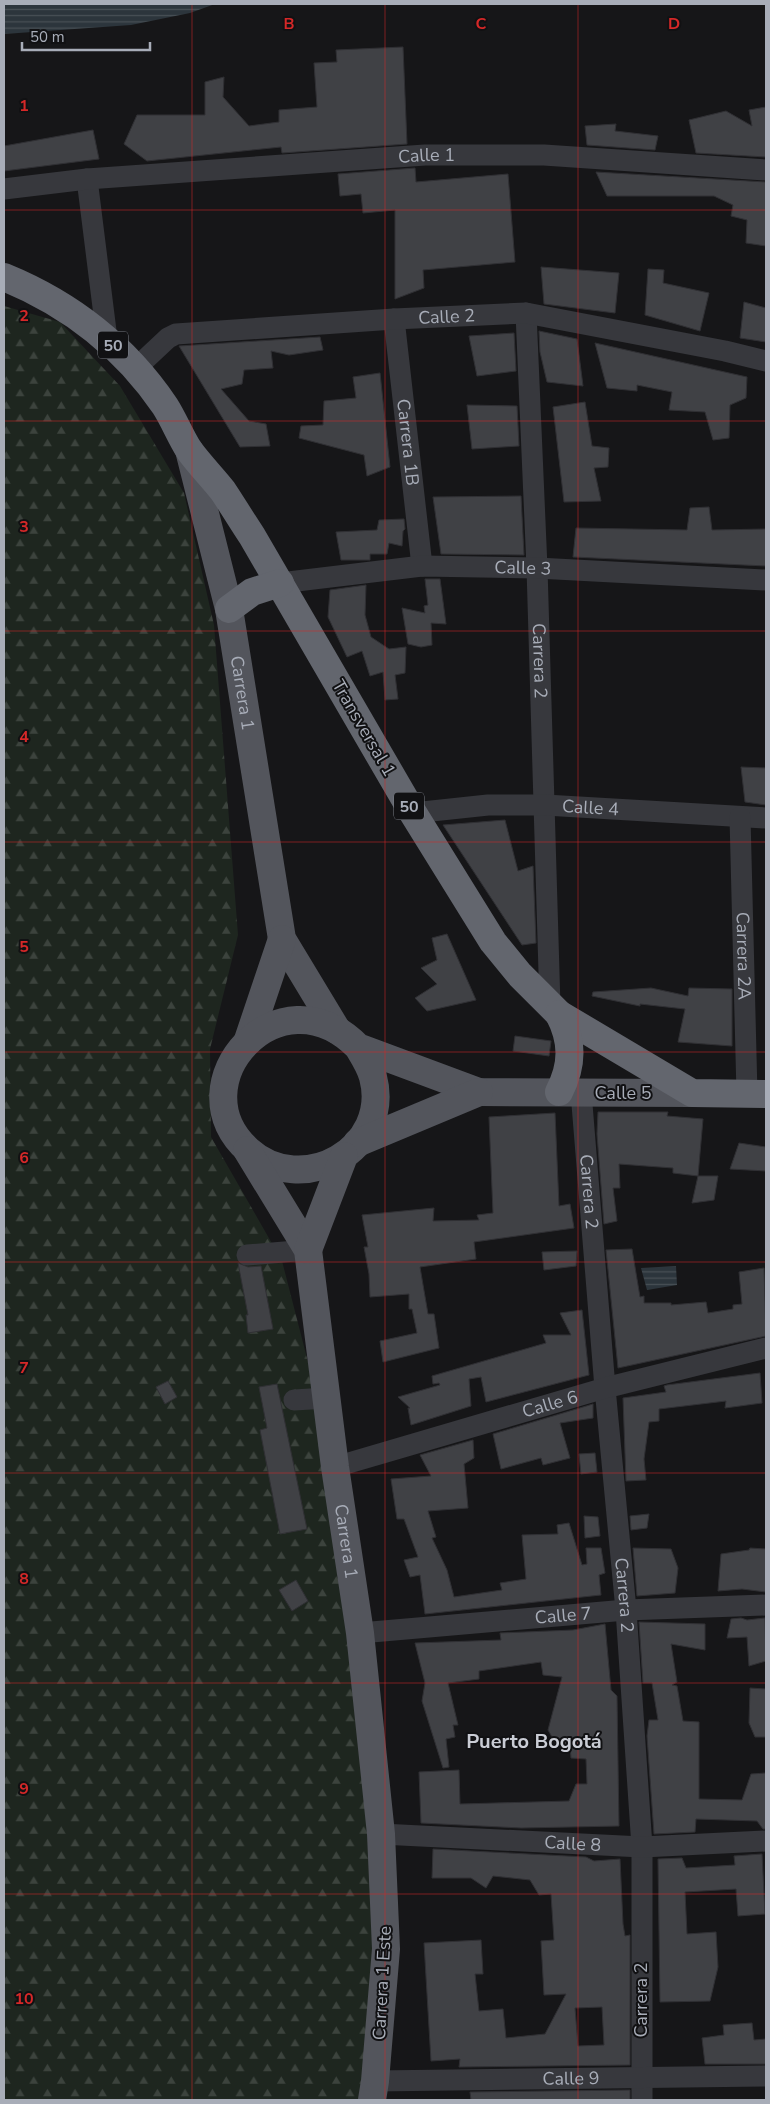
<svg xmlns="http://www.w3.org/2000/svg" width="770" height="2104" font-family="'Nunito Sans',sans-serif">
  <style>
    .forest { fill: url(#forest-firs) }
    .water { fill: url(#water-rules) }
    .building { fill: #404145; stroke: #303034; fill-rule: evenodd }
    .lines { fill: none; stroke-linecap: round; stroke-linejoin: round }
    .minor { stroke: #37383d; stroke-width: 21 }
    .major { stroke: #53555c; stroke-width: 28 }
    .highway { stroke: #63666e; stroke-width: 28 }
    .grid { fill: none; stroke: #d62828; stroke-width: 1; stroke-opacity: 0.55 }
    .labels { text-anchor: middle; stroke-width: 4; stroke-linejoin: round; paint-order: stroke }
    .shield { fill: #111113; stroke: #7b7e86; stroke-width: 1 }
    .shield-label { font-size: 16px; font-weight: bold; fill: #a8adb8 }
    .street-label { font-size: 18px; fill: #a8adb8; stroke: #111113 }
    .quarter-label { font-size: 20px; font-weight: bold; fill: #c9ccd4; stroke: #111113 }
    .grid-label { font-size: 16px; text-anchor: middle; font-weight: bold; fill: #d62828; stroke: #111113; stroke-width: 4; stroke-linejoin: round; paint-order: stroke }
  </style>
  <defs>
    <pattern id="forest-firs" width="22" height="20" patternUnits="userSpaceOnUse" patternTransform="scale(1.25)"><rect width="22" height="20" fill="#1e261f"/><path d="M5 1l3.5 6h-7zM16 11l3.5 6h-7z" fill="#3c433d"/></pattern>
    <pattern id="water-rules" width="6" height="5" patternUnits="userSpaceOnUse" patternTransform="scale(1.25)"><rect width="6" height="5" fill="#2c353c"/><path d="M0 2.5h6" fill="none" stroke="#485056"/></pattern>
  </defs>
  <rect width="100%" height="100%" fill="#161618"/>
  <!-- forest -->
  <polygon class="forest" points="4,306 60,322 120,386 184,493 214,625 238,935 210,1049 211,1137 282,1261 335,1467 381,1834 372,2100 4,2100"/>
  <!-- water -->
  <g class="water">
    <polygon points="4,4 215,4 190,13 131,25 4,34"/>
    <polygon points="676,1266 677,1285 647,1290 641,1268"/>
  </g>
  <!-- building -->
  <g class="building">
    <polygon points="403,47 407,144 282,153 281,147 147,161 124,144 137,115 205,115 205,82 224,77 223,97 249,126 279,122 279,110 317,107 314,63 337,62 336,50"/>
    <polygon points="766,107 766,157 696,153 689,120 726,111 752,126 749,110"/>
    <polygon points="616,124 615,131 658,136 655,150 587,145 585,126"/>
    <polygon points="93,130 99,159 4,171 4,146"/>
    <polygon points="415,168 416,182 508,174 515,262 423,270 424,288 395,299 395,210 363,213 361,194 340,196 338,174"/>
    <polygon points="596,172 766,182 766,246 746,243 747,220 731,216 733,205 714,196 607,196"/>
    <polygon points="541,267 619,273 615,313 544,304"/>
    <polygon points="648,269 664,270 663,283 709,293 700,331 645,315"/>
    <polygon points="744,302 766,308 766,342 740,338"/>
    <polygon points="539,331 577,339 583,386 547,382 540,352"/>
    <polygon points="514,333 516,371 477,376 469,336"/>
    <polygon points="320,337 323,350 289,355 271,351 273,368 244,370 242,384 221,389 249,421 266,424 270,446 240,447 179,346"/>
    <polygon points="595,343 747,377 746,398 730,405 729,438 713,440 705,412 669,410 672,392 637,385 637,391 607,388"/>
    <polygon points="380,373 390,467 367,476 364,455 299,438 301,426 323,425 324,401 356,398 353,377"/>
    <polygon points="585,402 592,446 609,448 608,467 594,468 601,501 564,502 553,407"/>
    <polygon points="467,405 517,406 519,446 472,449"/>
    <polygon points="521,496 524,555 441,554 433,497"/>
    <polygon points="709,507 712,530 766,529 766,566 573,557 576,528 687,530 690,508"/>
    <polygon points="404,519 405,529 403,531 402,546 389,543 387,554 370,554 370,560 341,560 336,532 377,530 379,520"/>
    <polygon points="425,579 440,579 446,624 431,623 432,645 421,647 408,644 402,608 425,613 424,606 428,605"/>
    <polygon points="366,585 365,615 371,637 389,649 406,647 405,673 395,675 398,699 385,700 383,672 370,676 362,651 347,657 328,617 330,590"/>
    <polygon points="741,767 766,768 766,805 745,802"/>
    <polygon points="505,820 518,871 533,866 536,943 522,945 443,825"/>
    <polygon points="447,934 476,1000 427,1011 415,998 437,984 421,968 437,960 432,938"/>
    <polygon points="651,988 688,996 689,988 732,989 732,1046 678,1042 685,1009 640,1004 640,1006 592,996 593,992"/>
    <polygon points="515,1036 551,1041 549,1056 513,1051"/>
    <polygon points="598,1112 668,1112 667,1116 703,1119 698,1176 673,1173 673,1168 619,1164 620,1188 613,1188 617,1221 604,1224 597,1134"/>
    <polygon points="555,1113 559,1206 570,1204 574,1228 474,1242 476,1259 420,1267 428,1314 434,1314 439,1348 383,1362 380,1341 417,1333 412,1309 409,1309 409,1294 370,1297 369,1274 364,1247 368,1247 362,1215 434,1208 433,1221 479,1220 477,1215 493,1213 489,1117"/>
    <polygon points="739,1143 766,1147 766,1171 730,1169"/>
    <polygon points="698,1176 718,1176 714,1200 692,1203"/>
    <polygon points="632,1249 640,1297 644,1296 644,1303 671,1303 671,1305 706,1302 708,1313 733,1309 733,1305 742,1304 739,1272 764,1268 766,1336 618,1368 606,1250"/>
    <polygon points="577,1251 576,1266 544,1270 542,1252"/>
    <polygon points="238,1263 248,1267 261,1266 273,1329 248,1333 246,1315 248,1315"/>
    <polygon points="582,1310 589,1375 486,1402 481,1377 469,1379 471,1406 411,1425 408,1408 410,1408 398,1397 440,1385 439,1383 433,1384 432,1376 546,1343 543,1335 571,1335 560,1313"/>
    <polygon points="760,1373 762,1403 725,1408 726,1401 659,1409 659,1421 649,1422 644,1459 646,1480 626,1481 623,1398 666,1392 664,1386 667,1385"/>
    <polygon points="168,1381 177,1397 165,1404 156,1387"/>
    <polygon points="277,1384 307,1529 280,1534 260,1430 267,1428 259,1387"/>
    <polygon points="593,1404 593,1418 560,1423 570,1458 543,1465 541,1458 501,1469 493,1434"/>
    <polygon points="473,1440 474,1458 464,1464 468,1508 428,1511 436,1537 432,1538 447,1570 454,1597 502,1590 500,1583 526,1579 522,1535 558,1534 557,1525 569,1523 582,1565 587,1564 586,1548 601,1548 605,1573 599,1575 601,1595 425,1614 420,1575 410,1577 404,1560 418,1557 404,1519 397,1519 391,1479 431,1476 420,1455"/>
    <polygon points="595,1453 597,1472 581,1474 579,1454"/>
    <polygon points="649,1514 647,1528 631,1530 630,1516"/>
    <polygon points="584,1516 598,1517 600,1536 585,1538"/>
    <polygon points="633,1548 671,1549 678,1568 675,1593 637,1596"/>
    <polygon points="750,1548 766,1549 766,1592 742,1589 718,1591 721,1554 749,1550"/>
    <polygon points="296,1580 308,1601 292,1611 279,1590"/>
    <polygon points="741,1618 747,1620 765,1618 766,1661 749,1666 747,1637 727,1638 731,1619"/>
    <polygon points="639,1622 705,1624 705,1650 671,1644 677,1682 672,1685 677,1686 683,1721 699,1722 699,1799 742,1800 751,1774 766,1773 766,1829 763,1829 757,1821 696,1819 695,1832 654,1834 647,1736 649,1720 658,1720 652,1683 643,1683"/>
    <polygon points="605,1624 611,1690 617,1696 619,1826 521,1828 421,1823 419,1772 459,1770 460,1804 569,1801 576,1784 587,1784 586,1759 571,1758 570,1744 556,1744 548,1730 562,1677 543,1675 541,1662 479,1671 479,1679 448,1683 458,1725 453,1725 455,1737 446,1739 449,1767 443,1768 422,1701 425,1683 415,1643 501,1640 500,1633 573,1630"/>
    <polygon points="750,1688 766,1689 766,1737 755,1737 749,1723"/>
    <path d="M433 1849 586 1857 594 1861 620 1859 623 1924 625 1936 630 1935V2065L459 2067 460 2059 431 2061 424 1943 481 1940 483 1974H475L479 2011 503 2009 506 2038 545 2034 566 1994 544 1995 541 1941 554 1940 551 1894 539 1895 530 1880 493 1876 486 1888 471 1878H432ZM602 2007 604 2045 578 2046 575 2008Z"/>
    <polygon points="762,1854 765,1914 738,1916 736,1889 685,1892 687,1934 716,1932 718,1967 710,2001 660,2002 658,1859 682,1858 686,1868 735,1865 734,1856"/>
    <polygon points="752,2023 754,2040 766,2039 766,2064 705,2064 702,2038 724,2035 723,2025"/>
    <polygon points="630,2090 630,2100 471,2100 470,2092"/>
  </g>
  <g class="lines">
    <!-- minor -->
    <g class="minor">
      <polyline points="87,179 107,339"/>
      <path id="s1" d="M4 189 87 179 425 155H544L766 170"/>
      <path id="s2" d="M526 313 537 568 550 1006"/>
      <path id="s3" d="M394 319 422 566"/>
      <path id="s4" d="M136 368 168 338 176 334 394 319 526 313 725 351 766 361"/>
      <path id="s5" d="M280 583 422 566 537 568 766 580"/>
      <path id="s6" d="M413 813 488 805H545L766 818"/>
      <path id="s7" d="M740 817 747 1094"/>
      <path id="s8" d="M581 1092 605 1388 626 1610 642 1847V2100"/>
      <polyline points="247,1255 308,1250"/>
      <polyline points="294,1400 327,1398"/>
      <path id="s9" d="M335 1467 605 1388 766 1348"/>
      <path id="s10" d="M360 1633 626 1610 766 1605"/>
      <path id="s11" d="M381 1834 642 1847 766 1841"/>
      <path id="s12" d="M375 2081 766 2076"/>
    </g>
    <!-- major -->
    <g class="major">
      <path id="s13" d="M189 450 229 609 282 939 337 1030"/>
      <polyline points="248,1040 282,939"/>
      <path d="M358 1047C364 1057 370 1066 373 1077 392 1149 302 1199 248 1150 175 1084 279 967 358 1047L479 1092 692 1093"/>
      <polyline points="357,1143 479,1092"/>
      <path id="s14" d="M247 1150 308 1250 335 1467 360 1633 381 1834 386 1949 375 2081 372 2100"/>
      <polyline points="308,1250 344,1156"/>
    </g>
    <!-- highway -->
    <g class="highway">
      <path d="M4 277C70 304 125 347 165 406 174 420 180 436 189 450 199 464 212 477 223 491 233 506 242 521 252 536L413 813 493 942 520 975 559 1014 692 1093 766 1094"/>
      <polyline points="229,609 252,592 280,583"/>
      <path d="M559 1092C573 1065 573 1041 559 1014"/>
    </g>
  </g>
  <!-- grid -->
  <path class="grid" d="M192 4V2100M385 4V2100M578 4V2100M4 210H766M4 421H766M4 631H766M4 842H766M4 1052H766M4 1262H766M4 1473H766M4 1683H766M4 1894H766"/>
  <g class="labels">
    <!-- shield labels -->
    <g class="shield">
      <rect x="98" y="331.5" width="30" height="27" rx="4"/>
      <rect x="394" y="792.5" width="30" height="27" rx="4"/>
    </g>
    <g class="shield-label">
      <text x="113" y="351">50</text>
      <text x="409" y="812">50</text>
    </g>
    <!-- street labels -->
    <g class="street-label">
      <text dy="6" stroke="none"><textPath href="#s1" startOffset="424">Calle 1</textPath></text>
      <text dy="6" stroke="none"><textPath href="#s4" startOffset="324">Calle 2</textPath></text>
      <text dy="6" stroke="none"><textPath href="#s3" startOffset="124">Carrera 1B</textPath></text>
      <text dy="6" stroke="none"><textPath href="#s5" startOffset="244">Calle 3</textPath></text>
      <text dy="6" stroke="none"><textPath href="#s2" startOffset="348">Carrera 2</textPath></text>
      <text dy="6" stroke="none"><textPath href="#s13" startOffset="249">Carrera 1</textPath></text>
      <text transform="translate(364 728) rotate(60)" y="6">Transversal 1</text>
      <text dy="6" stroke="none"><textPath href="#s6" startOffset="178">Calle 4</textPath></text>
      <text dy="6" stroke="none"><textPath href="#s7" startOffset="139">Carrera 2A</textPath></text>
      <text x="623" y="1099">Calle 5</text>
      <text dy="6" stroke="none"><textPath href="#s8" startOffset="100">Carrera 2</textPath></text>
      <text dy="6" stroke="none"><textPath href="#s9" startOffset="224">Calle 6</textPath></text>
      <text dy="6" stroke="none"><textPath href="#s14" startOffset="411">Carrera 1</textPath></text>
      <text dy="6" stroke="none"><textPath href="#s8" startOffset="505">Carrera 2</textPath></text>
      <text dy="6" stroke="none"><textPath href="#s10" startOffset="204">Calle 7</textPath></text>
      <text dy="6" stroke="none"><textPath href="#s11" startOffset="192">Calle 8</textPath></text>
      <text transform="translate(382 1983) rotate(-87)" y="6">Carrera 1 Este</text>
      <text transform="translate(641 2000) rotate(-90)" y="6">Carrera 2</text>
      <text dy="6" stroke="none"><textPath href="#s12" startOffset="196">Calle 9</textPath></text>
    </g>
    <!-- quarter labels -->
    <g class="quarter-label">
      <text x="534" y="1748">Puerto Bogotá</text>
    </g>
  </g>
  <g class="grid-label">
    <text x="289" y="29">B</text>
    <text x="481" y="29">C</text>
    <text x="674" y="29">D</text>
    <text x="24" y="111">1</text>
    <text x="24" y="321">2</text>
    <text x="24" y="532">3</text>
    <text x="24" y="742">4</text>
    <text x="24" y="952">5</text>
    <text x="24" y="1163">6</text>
    <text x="24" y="1373">7</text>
    <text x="24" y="1584">8</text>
    <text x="24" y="1794">9</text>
    <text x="24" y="2004">10</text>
  </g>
  <!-- border -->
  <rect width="770" height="2104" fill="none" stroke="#a8adb8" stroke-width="10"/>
  <!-- scale -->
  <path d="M22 42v8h128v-8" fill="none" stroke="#a8adb8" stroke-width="2.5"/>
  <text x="30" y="42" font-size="15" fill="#a8adb8" stroke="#111113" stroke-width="4" paint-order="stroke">50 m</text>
</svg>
